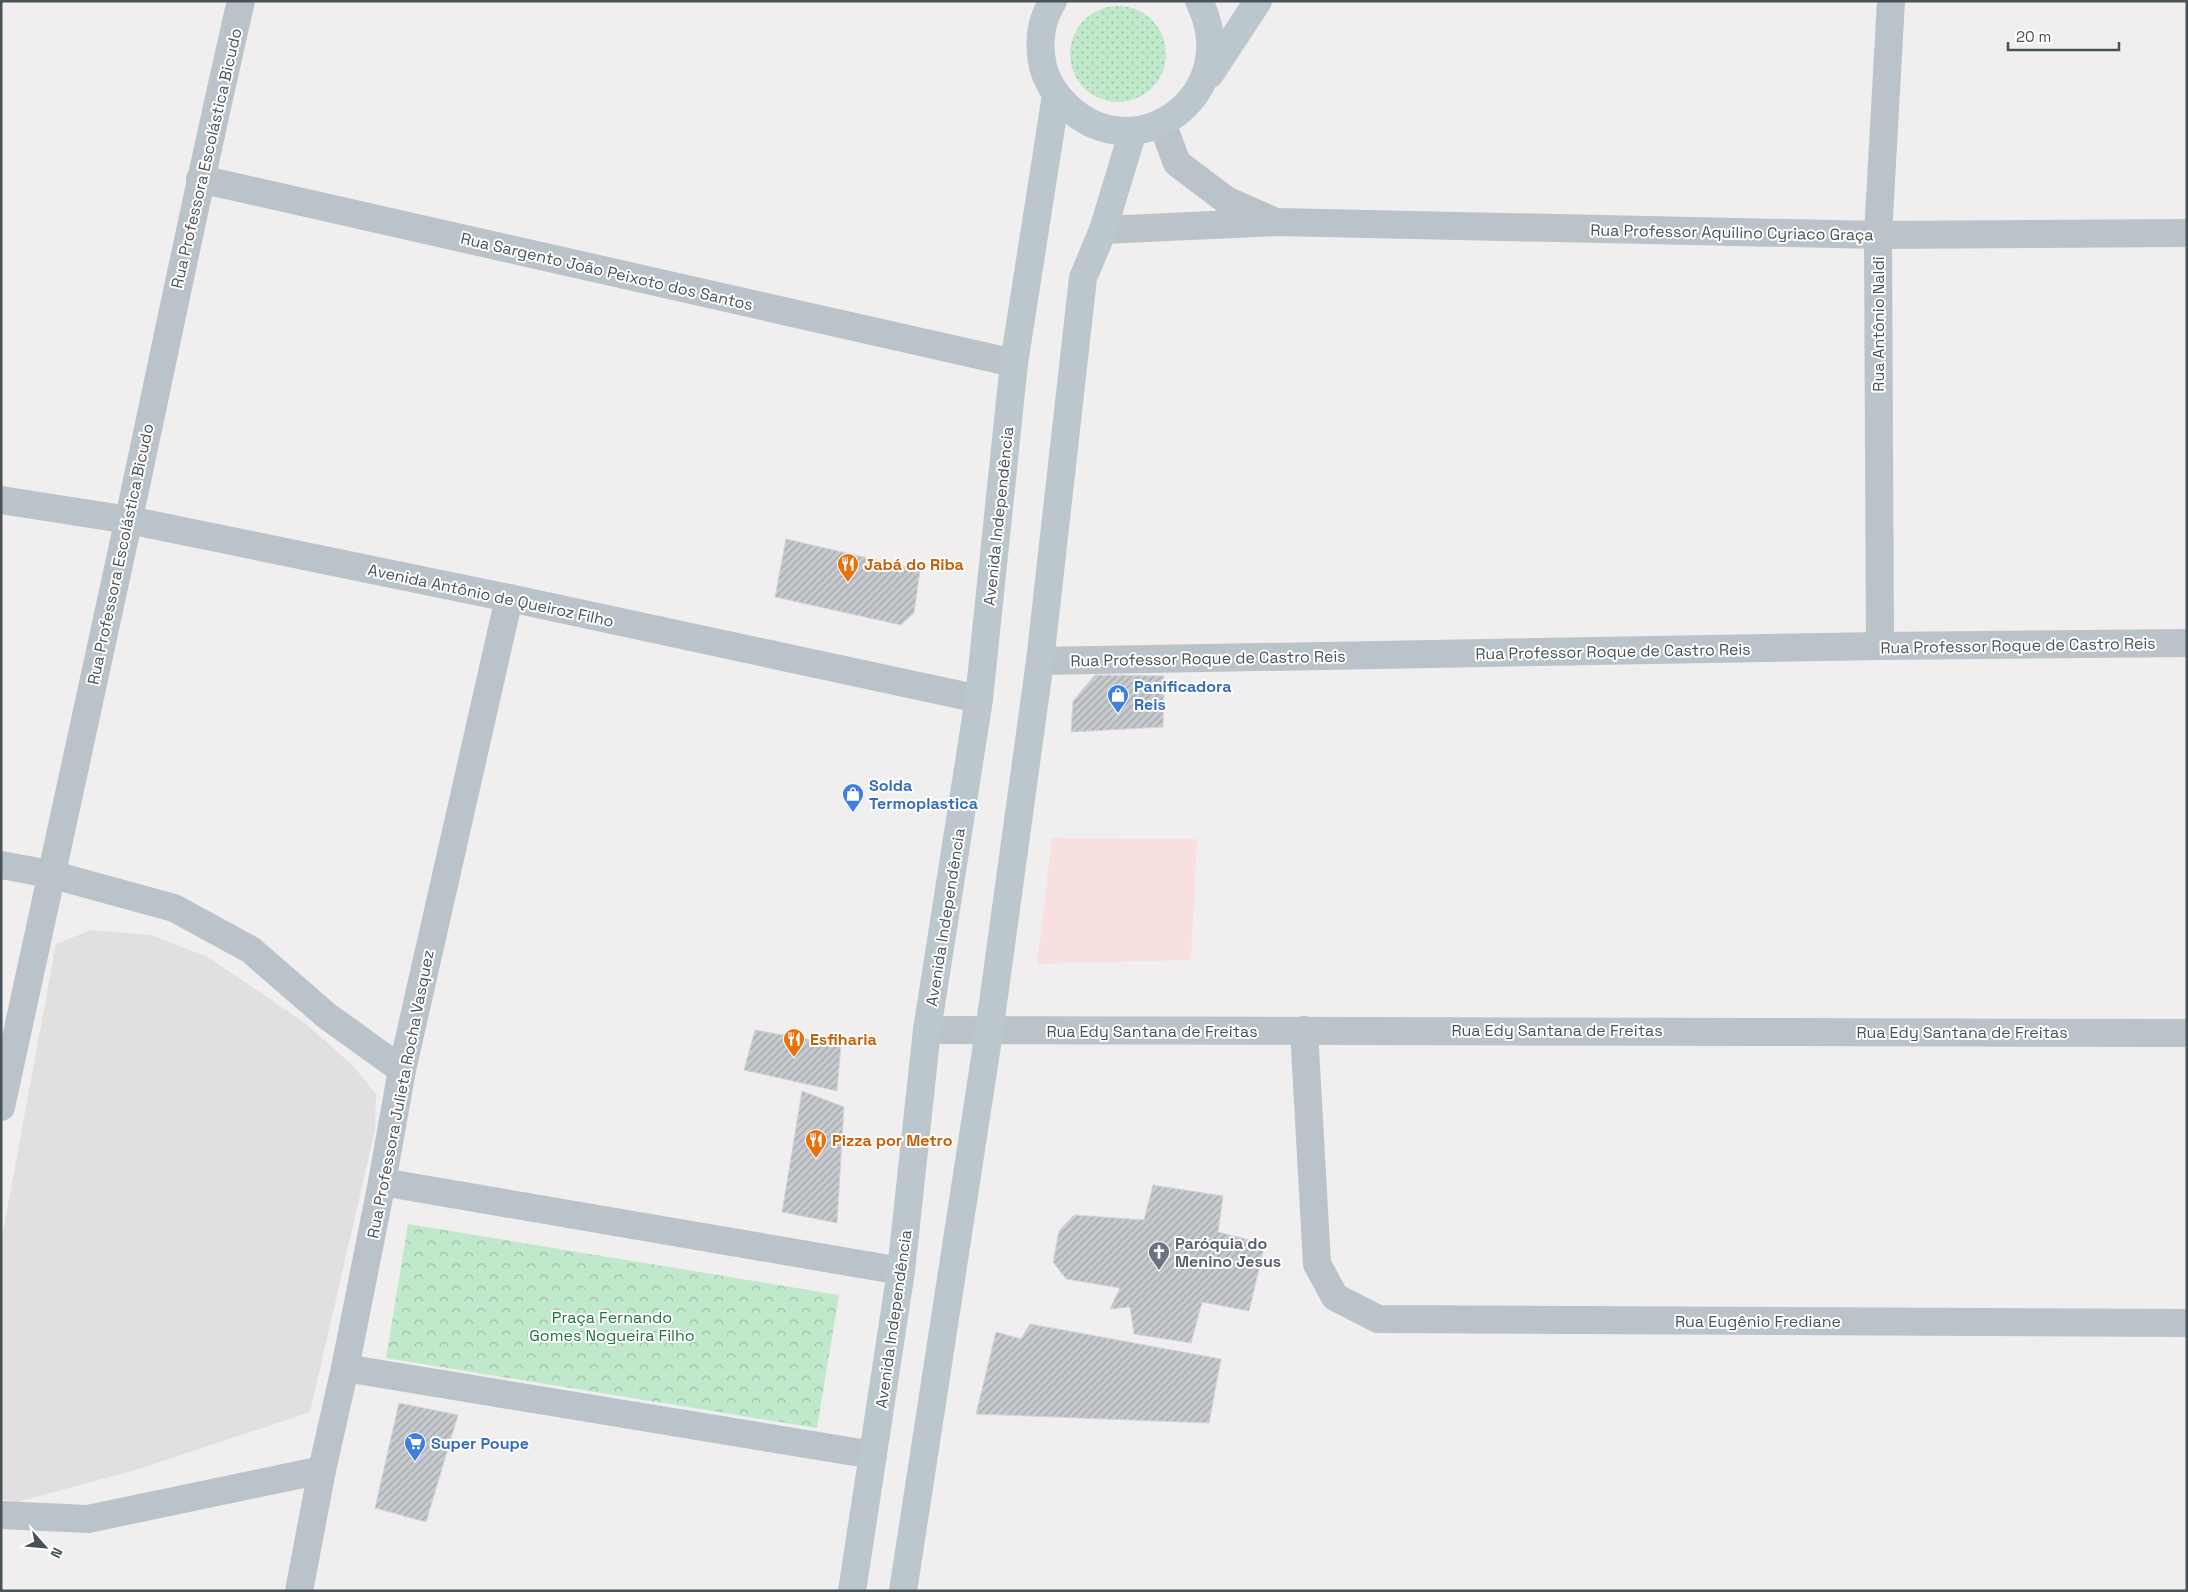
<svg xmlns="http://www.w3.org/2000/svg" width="2188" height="1592" font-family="'Space Grotesk',sans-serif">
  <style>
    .education { fill: #e1dfdf }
    .medical { fill: #f8e0e0 }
    .grass { fill: url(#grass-dots) }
    .park { fill: url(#park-crowns) }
    .building { fill: url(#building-hatch); stroke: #d2d5d8 }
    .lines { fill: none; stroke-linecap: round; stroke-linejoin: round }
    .street { stroke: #bac3c9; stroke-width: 28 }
    .secondary { stroke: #bbc6cd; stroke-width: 28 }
    .labels { text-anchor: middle; stroke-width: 4; stroke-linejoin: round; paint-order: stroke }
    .street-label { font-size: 16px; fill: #485359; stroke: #fff }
    .food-label { font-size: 16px; font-weight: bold; fill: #c56008; stroke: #fff; text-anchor: start }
    .shop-label { font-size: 16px; font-weight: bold; fill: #366cbe; stroke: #fff; text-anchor: start }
    .worship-label { font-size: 16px; font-weight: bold; fill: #5b616d; stroke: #fff; text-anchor: start }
    .park-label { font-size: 16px; fill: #217240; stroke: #fff }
  </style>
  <defs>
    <pattern id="grass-dots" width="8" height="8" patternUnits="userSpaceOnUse" patternTransform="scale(1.25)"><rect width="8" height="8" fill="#c0e9cb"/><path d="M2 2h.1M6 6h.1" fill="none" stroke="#9ebfa8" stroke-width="1.8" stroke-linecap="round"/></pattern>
    <pattern id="park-crowns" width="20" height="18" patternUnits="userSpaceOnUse" patternTransform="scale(1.25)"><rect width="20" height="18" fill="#c0e9cb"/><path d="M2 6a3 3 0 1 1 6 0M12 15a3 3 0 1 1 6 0" fill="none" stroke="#9ebfa8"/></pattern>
    <pattern id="building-hatch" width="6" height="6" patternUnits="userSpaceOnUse" patternTransform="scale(1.25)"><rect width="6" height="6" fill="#c6c9cd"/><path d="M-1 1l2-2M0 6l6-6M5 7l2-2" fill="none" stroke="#a3a6a9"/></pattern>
  </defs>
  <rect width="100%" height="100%" fill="#f0eeee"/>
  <!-- education -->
  <polygon class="education" points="91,930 151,935 208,957 305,1023 353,1066 376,1094 375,1130 310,1412 139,1469 17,1502 1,1499 1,1243 56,944"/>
  <!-- medical -->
  <polygon class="medical" points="1052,838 1197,839 1191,960 1037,964"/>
  <!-- grass -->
  <circle class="grass" cx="1118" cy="54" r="48"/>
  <!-- park -->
  <polygon class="park" points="408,1224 839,1295 817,1428 386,1358"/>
  <!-- building -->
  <g class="building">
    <polygon points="786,539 920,570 914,613 901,625 775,597"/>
    <polygon points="1095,675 1164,676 1163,727 1071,732 1073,701"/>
    <polygon points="755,1030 841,1045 837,1091 744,1070"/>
    <polygon points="802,1091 844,1107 837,1223 782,1212"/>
    <polygon points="1153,1185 1223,1196 1218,1232 1265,1244 1249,1311 1202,1302 1191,1343 1134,1334 1130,1307 1110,1309 1120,1288 1066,1279 1053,1262 1059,1231 1074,1215 1144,1220"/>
    <polygon points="1030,1324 1221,1359 1209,1423 976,1414 996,1332 1021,1339"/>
    <polygon points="399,1403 458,1415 426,1522 375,1508"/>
  </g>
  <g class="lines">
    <!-- street -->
    <g class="street">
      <polyline points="1162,123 1177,163 1226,200 1271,220"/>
      <polyline points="200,179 1014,363"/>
      <polyline points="1103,230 1277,222 1878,235 2187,233"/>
      <polyline points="1,500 129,520 509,598 979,699"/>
      <polyline points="1880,646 1878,235 1891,1"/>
      <polyline points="1040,661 1880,646 2187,643"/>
      <polyline points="1,865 50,874 174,908 251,950 327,1016 402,1070"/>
      <polyline points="927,1030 2187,1033"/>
      <polyline points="1304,1030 1317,1264 1335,1297 1378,1319 2187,1323"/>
      <path d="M1 1107C42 911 87 715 129 518 166 346 201 173 241 1"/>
      <polyline points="382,1182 901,1271"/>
      <polyline points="345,1368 873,1455"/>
      <polyline points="1,1515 88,1519 322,1470"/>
      <polyline points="299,1591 322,1470 345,1368 382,1182 402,1070 509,598"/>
    </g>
    <!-- secondary -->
    <g class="secondary">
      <path d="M1053 1C1040 21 1038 44 1043 67 1047 82 1055 94 1066 105 1135 174 1246 94 1199 1"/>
      <polyline points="1210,74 1258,1"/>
      <polyline points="852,1591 901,1271 927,1030 979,699 1014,363 1056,95"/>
      <polyline points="903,1591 989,1032 1040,661 1083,278 1103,230 1133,131"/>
    </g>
  </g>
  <!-- icons -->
  <defs>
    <g id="restaurant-pin" transform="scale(1.125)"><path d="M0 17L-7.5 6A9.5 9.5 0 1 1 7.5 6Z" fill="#e8710a" stroke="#fff"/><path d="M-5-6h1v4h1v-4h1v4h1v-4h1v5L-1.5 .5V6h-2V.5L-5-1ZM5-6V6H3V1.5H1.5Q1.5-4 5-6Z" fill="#fff"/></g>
    <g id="shop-pin" transform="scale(1.125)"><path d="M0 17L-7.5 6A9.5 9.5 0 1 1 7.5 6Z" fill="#3f7fe0" stroke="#fff"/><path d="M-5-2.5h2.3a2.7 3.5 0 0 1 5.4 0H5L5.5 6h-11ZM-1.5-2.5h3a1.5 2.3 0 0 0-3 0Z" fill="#fff"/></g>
    <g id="church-pin" transform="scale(1.125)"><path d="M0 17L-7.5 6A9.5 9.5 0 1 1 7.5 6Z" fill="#6b7280" stroke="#fff"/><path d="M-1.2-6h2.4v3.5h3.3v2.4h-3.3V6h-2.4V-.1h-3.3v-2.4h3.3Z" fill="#fff"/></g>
    <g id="supermarket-pin" transform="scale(1.125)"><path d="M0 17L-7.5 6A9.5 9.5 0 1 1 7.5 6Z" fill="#3f7fe0" stroke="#fff"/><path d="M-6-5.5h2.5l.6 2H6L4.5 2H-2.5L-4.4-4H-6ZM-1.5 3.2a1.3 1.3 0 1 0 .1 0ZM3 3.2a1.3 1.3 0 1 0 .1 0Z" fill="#fff"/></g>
  </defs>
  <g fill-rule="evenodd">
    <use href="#restaurant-pin" x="848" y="564"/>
    <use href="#shop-pin" x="1118" y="695"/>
    <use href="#shop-pin" x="853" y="794"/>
    <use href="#restaurant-pin" x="794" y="1039"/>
    <use href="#restaurant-pin" x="816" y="1140"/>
    <use href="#church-pin" x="1159" y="1252"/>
    <use href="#supermarket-pin" x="415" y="1443"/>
  </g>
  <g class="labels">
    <!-- street labels -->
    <g class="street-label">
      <text transform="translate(206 158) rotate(-77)" y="6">Rua Professora Escolástica Bicudo</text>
      <text transform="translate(1732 232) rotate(1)" y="6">Rua Professor Aquilino Cyriaco Graça</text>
      <text transform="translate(607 271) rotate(13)" y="6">Rua Sargento João Peixoto dos Santos</text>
      <text transform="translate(1878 324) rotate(-90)" y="6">Rua Antônio Naldi</text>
      <text transform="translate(998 516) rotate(-84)" y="6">Avenida Independência</text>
      <text transform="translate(120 554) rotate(-78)" y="6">Rua Professora Escolástica Bicudo</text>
      <text transform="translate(491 595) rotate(12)" y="6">Avenida Antônio de Queiroz Filho</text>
      <text transform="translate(2018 645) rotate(-1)" y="6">Rua Professor Roque de Castro Reis</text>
      <text transform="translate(1613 651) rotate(-1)" y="6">Rua Professor Roque de Castro Reis</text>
      <text transform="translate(1208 658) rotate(-1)" y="6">Rua Professor Roque de Castro Reis</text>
      <text transform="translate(945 917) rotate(-81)" y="6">Avenida Independência</text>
      <text x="1557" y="1036">Rua Edy Santana de Freitas</text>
      <text x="1152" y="1037">Rua Edy Santana de Freitas</text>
      <text x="1962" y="1038">Rua Edy Santana de Freitas</text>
      <text transform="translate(400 1094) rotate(-79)" y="6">Rua Professora Julieta Rocha Vasquez</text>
      <text transform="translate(893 1319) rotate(-82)" y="6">Avenida Independência</text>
      <text x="1758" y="1327">Rua Eugênio Frediane</text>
    </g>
    <!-- food labels -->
    <g class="food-label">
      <text x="864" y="570">Jabá do Riba</text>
      <text x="810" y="1045">Esfiharia</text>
      <text x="832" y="1146">Pizza por Metro</text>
    </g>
    <!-- shop labels -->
    <g class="shop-label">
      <text x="1134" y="692">Panificadora<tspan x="1134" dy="18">Reis</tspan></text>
      <text x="869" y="791">Solda<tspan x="869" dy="18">Termoplastica</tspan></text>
      <text x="431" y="1449">Super Poupe</text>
    </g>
    <!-- worship labels -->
    <g class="worship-label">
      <text x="1175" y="1249">Paróquia do<tspan x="1175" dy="18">Menino Jesus</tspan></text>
    </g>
    <!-- park labels -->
    <g class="park-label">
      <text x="612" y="1323">Praça Fernando<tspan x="612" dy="18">Gomes Nogueira Filho</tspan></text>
    </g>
  </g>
  <!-- border -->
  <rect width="2188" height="1592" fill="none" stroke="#485359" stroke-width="5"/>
  <!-- north arrow -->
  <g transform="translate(45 1547) rotate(117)" stroke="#ffffff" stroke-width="4" paint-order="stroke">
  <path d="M0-4L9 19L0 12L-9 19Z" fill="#485359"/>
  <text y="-8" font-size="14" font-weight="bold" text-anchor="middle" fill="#485359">N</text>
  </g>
  <!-- scale -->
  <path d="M2008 42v8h111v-8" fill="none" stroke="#485359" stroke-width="2.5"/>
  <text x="2016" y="42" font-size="15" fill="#485359" stroke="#ffffff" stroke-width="4" paint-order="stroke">20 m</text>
</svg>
